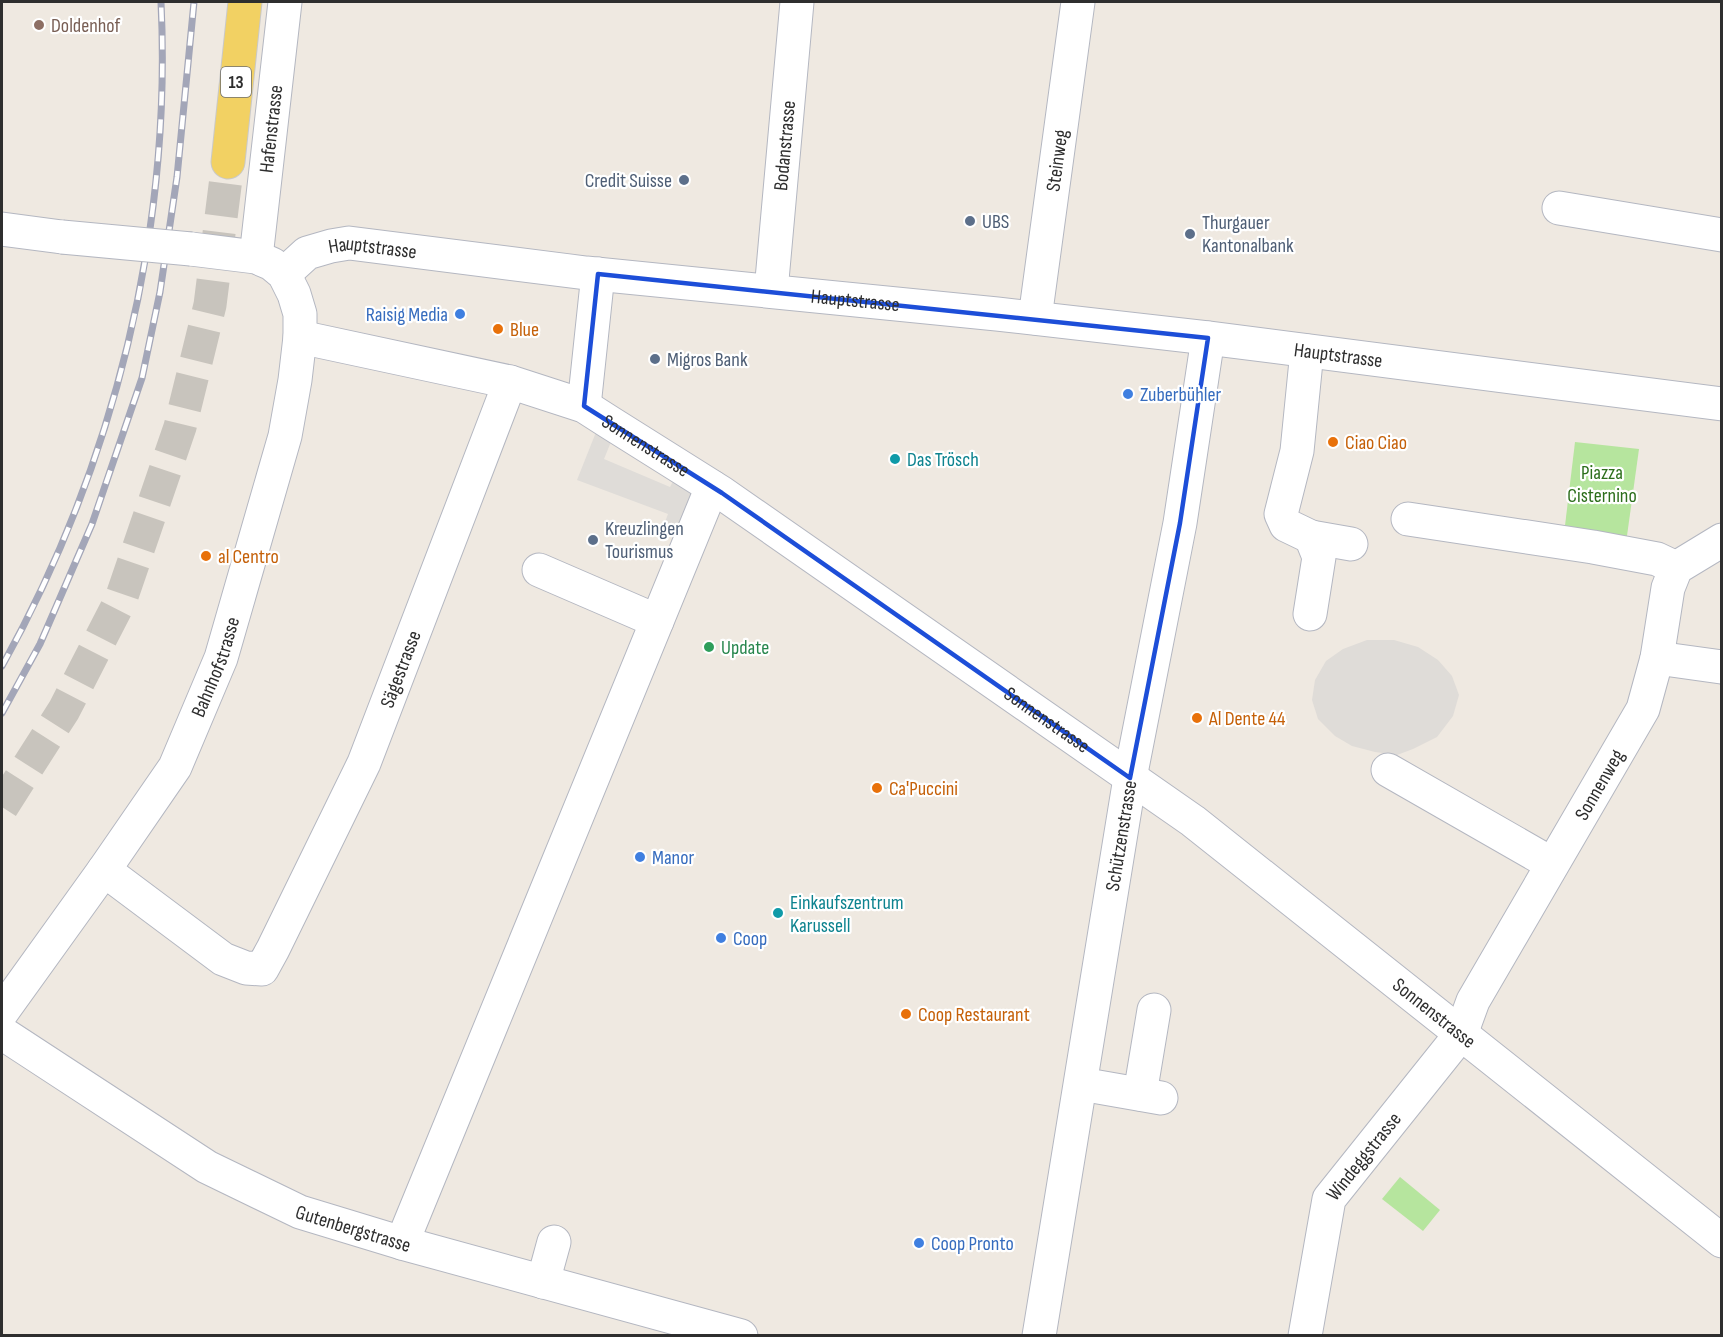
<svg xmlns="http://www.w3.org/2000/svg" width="1723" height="1337" font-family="'Sofia Sans Condensed',sans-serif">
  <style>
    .green { fill: #b6e59e }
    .plaza { fill: #dfdcd8 }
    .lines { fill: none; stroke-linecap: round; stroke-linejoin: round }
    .major-tunnel { stroke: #c8c4bd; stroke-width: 33; stroke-dasharray: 33 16; stroke-linecap: butt }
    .minor-casing { stroke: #b4b7c1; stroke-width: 35 }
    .major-casing { stroke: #c9c9c9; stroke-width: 35 }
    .minor { stroke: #fff; stroke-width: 33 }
    .major { stroke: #f2d163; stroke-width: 33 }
    .rail-casing { stroke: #a3a6b8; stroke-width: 7 }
    .rail { stroke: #fff; stroke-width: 4.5; stroke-dasharray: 14; stroke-linecap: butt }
    .minor-bridge-casing { stroke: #b4b7c1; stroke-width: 35; stroke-linecap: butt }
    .minor-bridge { stroke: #fff; stroke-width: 33 }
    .marked { fill: none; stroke: #1d4ed8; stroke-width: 4.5; stroke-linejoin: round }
    .education-dot { fill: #8d6e63; stroke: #fff; stroke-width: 2 }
    .service-dot { fill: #5c6f8a; stroke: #fff; stroke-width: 2 }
    .shop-dot { fill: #3f7fe0; stroke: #fff; stroke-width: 2 }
    .food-dot { fill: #e8710a; stroke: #fff; stroke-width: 2 }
    .culture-dot { fill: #0f9aa8; stroke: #fff; stroke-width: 2 }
    .leisure-dot { fill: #2e9e5b; stroke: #fff; stroke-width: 2 }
    .labels { text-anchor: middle; stroke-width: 4.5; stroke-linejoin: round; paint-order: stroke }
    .shield { fill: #fff; stroke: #6d6d6d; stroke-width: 1.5 }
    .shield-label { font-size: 18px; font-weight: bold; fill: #2e2e2e }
    .education-label { font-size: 20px; fill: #785e54; stroke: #fff; text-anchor: start }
    .street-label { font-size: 20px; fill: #2e2e2e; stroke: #fff }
    .service-label { font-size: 20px; fill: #4e5e75; stroke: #fff; text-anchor: start }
    .shop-label { font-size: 20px; fill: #366cbe; stroke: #fff; text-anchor: start }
    .food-label { font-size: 20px; fill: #c56008; stroke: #fff; text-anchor: start }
    .culture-label { font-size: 20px; fill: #0d838f; stroke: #fff; text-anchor: start }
    .park-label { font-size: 20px; fill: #2c6e1b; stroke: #fff }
    .leisure-label { font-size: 20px; fill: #27864d; stroke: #fff; text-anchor: start }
  </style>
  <rect width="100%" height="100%" fill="#efe9e1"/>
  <!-- green -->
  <g class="green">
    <polygon points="1575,442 1639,449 1626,543 1564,534"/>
    <polygon points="1400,1177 1440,1210 1423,1231 1382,1199"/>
  </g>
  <!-- plaza -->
  <g class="plaza">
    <polygon points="602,417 617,427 604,459 670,487 676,475 689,481 694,498 677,536 662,530 668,514 577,480"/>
    <polygon points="1367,640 1394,640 1418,647 1438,660 1452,676 1459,695 1453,716 1437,737 1413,749 1397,755 1375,752 1352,746 1335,736 1318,719 1312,700 1315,680 1326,661 1343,649"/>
  </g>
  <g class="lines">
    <!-- major-tunnel -->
    <polyline class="major-tunnel" points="2,807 64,710 121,599 180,427 210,305 228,162"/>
    <!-- minor casing -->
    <g class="minor-casing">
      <g id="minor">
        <polyline points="1559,208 1722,235"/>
        <polyline points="2,229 62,237"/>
        <path id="s1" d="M256 257 285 2"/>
        <path id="s2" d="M284 274 307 253 331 246 349 243 586 273 997 314 1208 338 1722 404"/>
        <path id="s3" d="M771 291 797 2"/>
        <path id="s4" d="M1035 318 1078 2"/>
        <path id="s5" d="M300 337 510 382 584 406 609 422 722 493 1193 821 1722 1241"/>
        <polyline points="1307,351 1297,451 1281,514 1286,525 1311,537 1319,557 1310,614"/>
        <polyline points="584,406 598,274"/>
        <polyline points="1408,519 1593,547 1657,559 1676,568"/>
        <polyline points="1311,537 1351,544"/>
        <polyline points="539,570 657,621"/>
        <polyline points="1657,658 1721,667"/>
        <polyline points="1388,770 1552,864"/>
        <path id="s6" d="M104 870 223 959 246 968 262 969 273 949 364 763 510 382"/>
        <path id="s7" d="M2 1012 104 870 175 767 221 658 285 436 295 380 300 337V314L294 294 284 274 272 264 256 257 191 249"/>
        <path id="s8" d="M2 1033 207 1167 300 1212 402 1243 741 1336"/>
        <polyline points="1081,1084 1161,1098"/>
        <polyline points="1140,1094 1154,1010"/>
        <polyline points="402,1243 712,487"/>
        <polyline points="543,1282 554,1242"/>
        <path id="s9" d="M1039 1336 1130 778 1180 523 1208 338"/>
        <path id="s10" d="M1305 1336 1329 1199 1461 1034 1473 1001 1643 709 1657 658 1668 588 1676 568 1722 540"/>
      </g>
    </g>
    <!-- major casing -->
    <g class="major-casing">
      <polyline id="major" points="228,162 245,2"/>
    </g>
    <!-- minor -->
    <use href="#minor" class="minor"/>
    <!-- major -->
    <use href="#major" class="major"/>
    <!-- rail casing -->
    <g class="rail-casing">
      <g id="rail">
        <path d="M2 666C114 465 172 232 161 2"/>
        <polyline points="2,713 40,644 92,524 142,378 160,292 177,177 194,2"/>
      </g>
    </g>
    <!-- rail -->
    <use href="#rail" class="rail"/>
    <!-- minor-bridge casing -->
    <g class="minor-bridge-casing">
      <polyline id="minor-bridge" points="62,237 191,249"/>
    </g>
    <!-- minor-bridge -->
    <use href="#minor-bridge" class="minor-bridge"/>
  </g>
  <!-- marked area -->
  <path class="marked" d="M598 274 1208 338 1180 523 1130 778 722 493 584 406Z"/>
  <!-- markers -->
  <circle class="education-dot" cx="39" cy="25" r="6"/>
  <g class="service-dot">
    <circle cx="684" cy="180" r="6"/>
    <circle cx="970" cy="221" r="6"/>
    <circle cx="1190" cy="234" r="6"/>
    <circle cx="655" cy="359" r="6"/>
    <circle cx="593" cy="540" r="6"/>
  </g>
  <g class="shop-dot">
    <circle cx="460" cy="314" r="6"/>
    <circle cx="1128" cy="394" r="6"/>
    <circle cx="640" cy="857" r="6"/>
    <circle cx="721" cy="938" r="6"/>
    <circle cx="919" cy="1243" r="6"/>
  </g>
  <g class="food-dot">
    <circle cx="498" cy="329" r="6"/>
    <circle cx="1333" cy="442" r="6"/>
    <circle cx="206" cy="556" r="6"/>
    <circle cx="1197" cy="718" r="6"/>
    <circle cx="877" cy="788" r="6"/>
    <circle cx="906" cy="1014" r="6"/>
  </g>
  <g class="culture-dot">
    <circle cx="895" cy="459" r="6"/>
    <circle cx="778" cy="913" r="6"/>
  </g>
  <circle class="leisure-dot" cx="709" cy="647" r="6"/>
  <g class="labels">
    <!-- shield labels -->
    <rect class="shield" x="221" y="67" width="30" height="30" rx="4.5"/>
    <g class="shield-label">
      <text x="236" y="88">13</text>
    </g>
    <!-- education labels -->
    <g class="education-label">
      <text x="51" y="32">Doldenhof</text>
    </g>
    <!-- street labels -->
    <g class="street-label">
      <text dy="7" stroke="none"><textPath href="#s1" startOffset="129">Hafenstrasse</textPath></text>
      <text dy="7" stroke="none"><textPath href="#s3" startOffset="146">Bodanstrasse</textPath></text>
      <text dy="7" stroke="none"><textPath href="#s4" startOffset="159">Steinweg</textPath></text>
      <text dy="7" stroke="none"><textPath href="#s2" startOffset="98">Hauptstrasse</textPath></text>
      <text dy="7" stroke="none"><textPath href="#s2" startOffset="584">Hauptstrasse</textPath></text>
      <text dy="7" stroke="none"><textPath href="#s2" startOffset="1070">Hauptstrasse</textPath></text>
      <text dy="7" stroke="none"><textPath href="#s5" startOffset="366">Sonnenstrasse</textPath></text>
      <text dy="7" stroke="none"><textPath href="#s7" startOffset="408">Bahnhofstrasse</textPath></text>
      <text dy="7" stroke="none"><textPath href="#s6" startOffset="520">Sägestrasse</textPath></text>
      <text dy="7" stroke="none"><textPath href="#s5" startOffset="852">Sonnenstrasse</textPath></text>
      <text dy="7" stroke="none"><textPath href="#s10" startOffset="636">Sonnenweg</textPath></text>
      <text dy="7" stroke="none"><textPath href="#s9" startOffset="507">Schützenstrasse</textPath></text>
      <text dy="7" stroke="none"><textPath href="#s5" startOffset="1338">Sonnenstrasse</textPath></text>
      <text dy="7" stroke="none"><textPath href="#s10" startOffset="194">Windeggstrasse</textPath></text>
      <text dy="7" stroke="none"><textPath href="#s8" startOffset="404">Gutenbergstrasse</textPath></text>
    </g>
    <!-- service labels -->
    <g class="service-label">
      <text x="672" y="187" text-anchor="end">Credit Suisse</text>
      <text x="982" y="228">UBS</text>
      <text x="1202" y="229">Thurgauer<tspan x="1202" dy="23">Kantonalbank</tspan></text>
      <text x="667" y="366">Migros Bank</text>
      <text x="605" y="535">Kreuzlingen<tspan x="605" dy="23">Tourismus</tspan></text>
    </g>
    <!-- shop labels -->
    <g class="shop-label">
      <text x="448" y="321" text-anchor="end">Raisig Media</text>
      <text x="1140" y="401">Zuberbühler</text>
      <text x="652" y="864">Manor</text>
      <text x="733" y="945">Coop</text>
      <text x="931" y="1250">Coop Pronto</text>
    </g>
    <!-- food labels -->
    <g class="food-label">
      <text x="510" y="336">Blue</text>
      <text x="1345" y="449">Ciao Ciao</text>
      <text x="218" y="563">al Centro</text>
      <text x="1209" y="725">Al Dente 44</text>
      <text x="889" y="795">Ca'Puccini</text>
      <text x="918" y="1021">Coop Restaurant</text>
    </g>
    <!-- culture labels -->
    <g class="culture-label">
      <text x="907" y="466">Das Trösch</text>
      <text x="790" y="909">Einkaufszentrum<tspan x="790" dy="23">Karussell</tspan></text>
    </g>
    <!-- park labels -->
    <g class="park-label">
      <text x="1602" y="479">Piazza<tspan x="1602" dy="23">Cisternino</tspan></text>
    </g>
    <!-- leisure labels -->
    <g class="leisure-label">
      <text x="721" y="654">Update</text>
    </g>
  </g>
  <!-- border -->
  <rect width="1723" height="1337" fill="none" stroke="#2e2e2e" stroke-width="6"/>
</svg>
